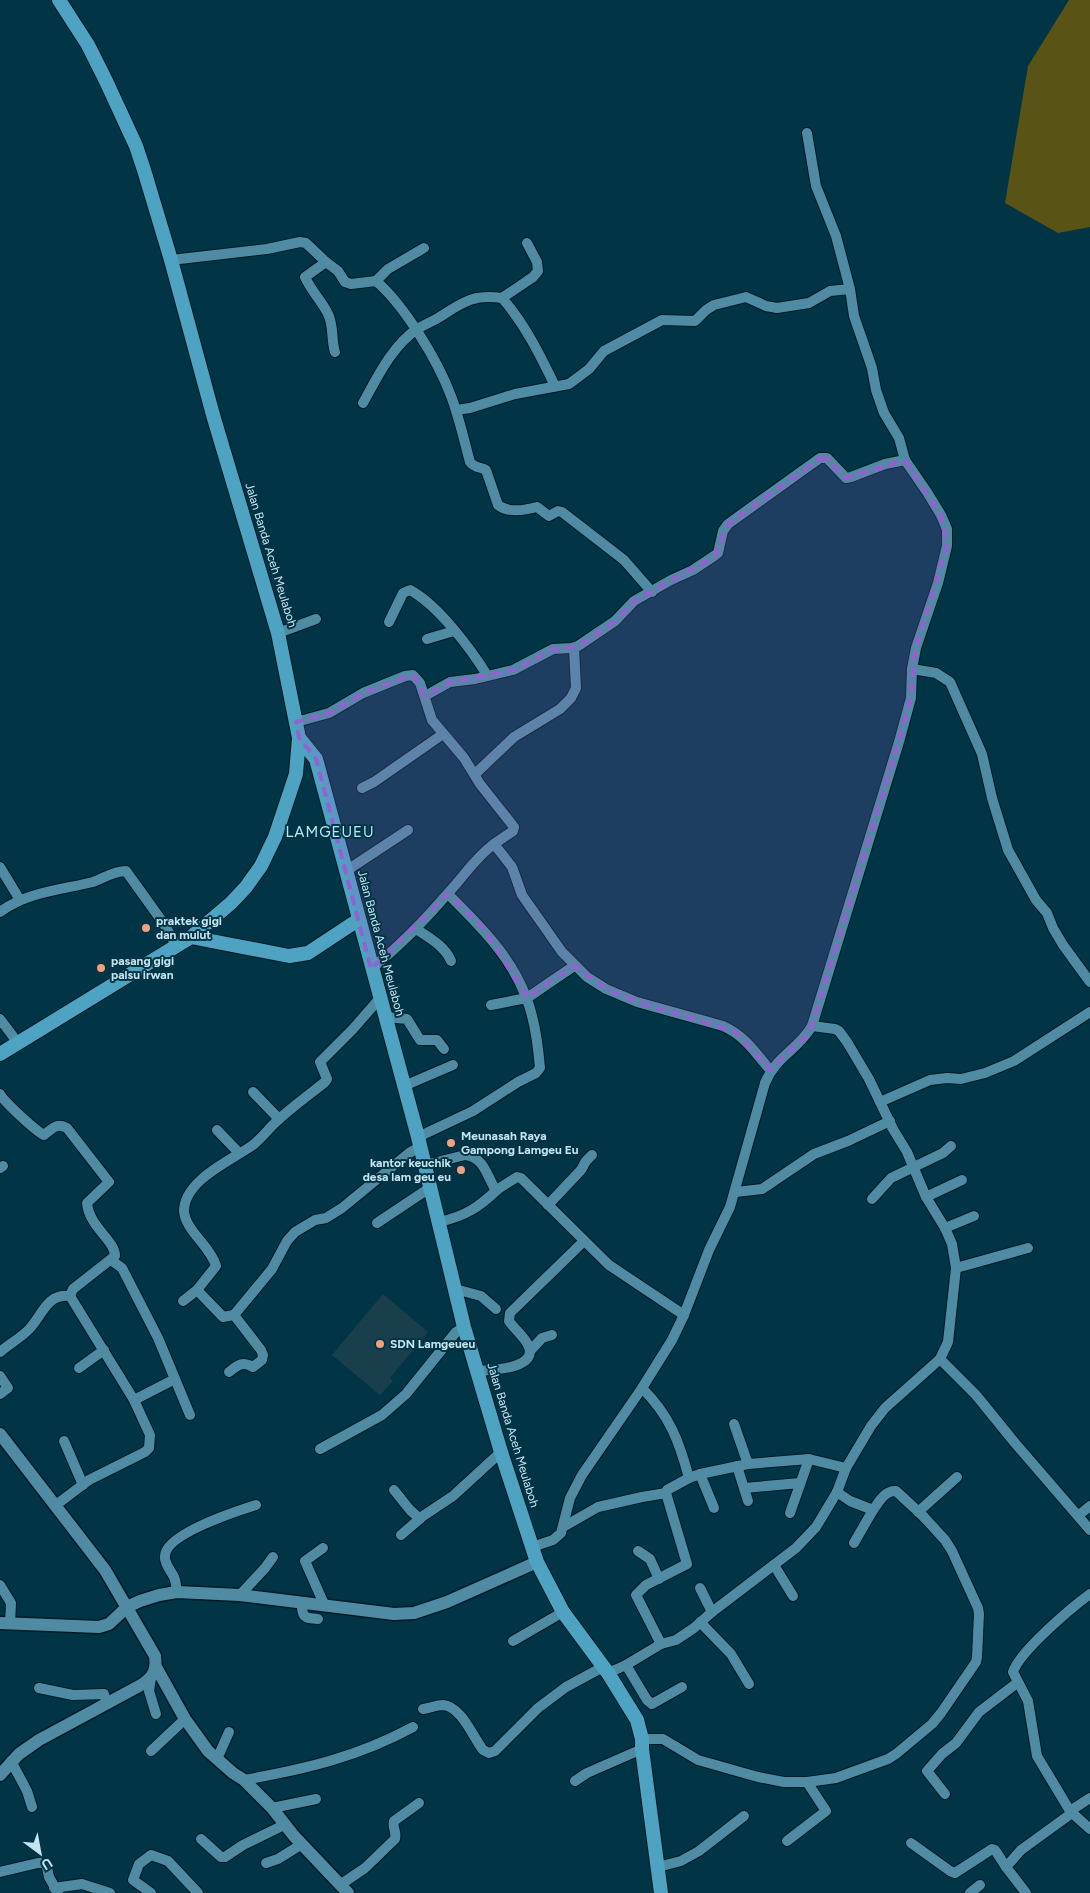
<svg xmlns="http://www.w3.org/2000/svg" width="1090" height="1893" font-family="Figtree,sans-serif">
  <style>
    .built { fill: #193f4c }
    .green { fill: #595415 }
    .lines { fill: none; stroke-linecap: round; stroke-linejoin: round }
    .minor-casing { stroke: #001b26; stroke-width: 12 }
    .tertiary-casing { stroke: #001b26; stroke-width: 15 }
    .trunk-casing { stroke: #001b26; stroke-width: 16 }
    .minor { stroke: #4f8ca3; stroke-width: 10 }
    .tertiary { stroke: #4f8ca3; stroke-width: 12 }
    .trunk { stroke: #4ea3c3; stroke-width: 14 }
    .marked { fill: #9263ce; fill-opacity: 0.2; stroke: #9263ce; stroke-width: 4; stroke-dasharray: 10 6; stroke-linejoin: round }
    .poi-dot { fill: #f1a17d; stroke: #013545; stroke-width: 2 }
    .labels { text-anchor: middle; stroke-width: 4; stroke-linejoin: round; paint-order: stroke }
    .street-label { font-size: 12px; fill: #c6e4f0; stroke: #013545 }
    .poi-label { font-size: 12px; font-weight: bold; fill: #c6e4f0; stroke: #013545; text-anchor: start }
    .quarter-label { font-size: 15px; letter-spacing: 1px; fill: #b6e7fb; stroke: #013545 }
  </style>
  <rect width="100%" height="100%" fill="#013545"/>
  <!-- built -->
  <polygon class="built" points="383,1294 428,1332 390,1378 393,1381 380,1395 332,1355"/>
  <!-- green -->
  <polygon class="green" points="1069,0 1090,0 1090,227 1058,233 1005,203 1028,66"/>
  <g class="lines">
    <!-- minor casing -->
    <g class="minor-casing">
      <g id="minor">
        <path d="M171 260 267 249 300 242 306 243 326 262 338 271 345 282 351 284 376 281C405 306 438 361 451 396 459 417 464 440 470 462 474 468 481 467 486 470L498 505C508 513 526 510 537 507L549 516 558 511 562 512 624 560 652 592"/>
        <path d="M326 262 305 277C311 291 322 301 328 314 334 326 331 340 335 352"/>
        <polyline points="376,281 388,269 424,248"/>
        <polyline points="502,298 533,277 538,271 537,262 527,243"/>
        <path d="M363 403C377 378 392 346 417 329 424 325 431 322 438 318 462 303 471 294 502 298 525 324 540 355 555 386"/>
        <polyline points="456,410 470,408 515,394 569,384 589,369 604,351 662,320 695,321 706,310 714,305 746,297 766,306 777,308 809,303 830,291 850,289"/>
        <path d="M389 622 403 593 410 590C438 605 471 649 487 675"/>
        <polyline points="278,633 316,619"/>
        <polyline points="427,639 454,631"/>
        <polyline points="912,669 936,673 950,682 982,754 992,798 1008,850 1036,900 1047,913 1053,928 1063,945 1090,982"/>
        <polyline points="425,696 450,682 475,679 513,670 553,649 571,648 578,646 615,621 634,601 671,580 693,570 714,556 718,553 723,531 728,524 820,458 827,458 846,478 851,477 885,464 905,460"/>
        <polyline points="296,722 329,713 363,693 405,676 413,675 420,683 432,720 464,758 480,784 514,827 513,831 494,844"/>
        <polyline points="475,774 514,737 560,709 571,698 576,688 574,648"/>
        <polyline points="362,788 374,782 443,734"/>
        <polyline points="0,867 20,900"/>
        <polyline points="346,871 408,830"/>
        <path d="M0 912C27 892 61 890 93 882 104 878 114 871 126 871L164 924 176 945"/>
        <path d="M416 929C428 937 445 946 451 961"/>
        <path d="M371 969C400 946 425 920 449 892 464 876 476 857 494 844L512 867 522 895 562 952 587 977 606 989 637 1002 723 1026C745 1036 755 1052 770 1070"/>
        <polyline points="491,1005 527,998 574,966"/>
        <polyline points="386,1017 407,1019 420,1040 437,1040 444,1049"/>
        <polyline points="0,1019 18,1043"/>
        <polyline points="404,1086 453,1065"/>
        <polyline points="253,1092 279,1119"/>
        <path d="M0 1094C4 1102 36 1131 44 1135 52 1129 57 1122 67 1128L109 1182 87 1203C89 1227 115 1240 115 1256L73 1289 70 1296 134 1400 150 1435 149 1448 145 1452 89 1480 56 1505"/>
        <polyline points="880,1102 930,1080 947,1078 961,1079 985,1073 1014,1061 1090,1012"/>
        <polyline points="217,1130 239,1153"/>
        <path d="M418 1137 473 1111 518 1082 536 1073 540 1068C538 1044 535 1019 526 997 511 956 478 924 448 894"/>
        <path d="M425 1165 465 1155C484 1157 487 1176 495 1189H498L517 1177 521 1178 609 1265 684 1315"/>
        <polyline points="0,1168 3,1166"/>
        <polyline points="736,1192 762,1189 814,1154 848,1141 890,1121"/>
        <polyline points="926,1197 962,1180"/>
        <polyline points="872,1199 891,1178 943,1153 951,1146"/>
        <polyline points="548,1205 581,1170 586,1161 592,1155"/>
        <path d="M439 1222C466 1216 479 1207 498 1189"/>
        <polyline points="377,1223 431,1187"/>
        <polyline points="945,1228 974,1216"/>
        <polyline points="111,1260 122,1268 158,1338 190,1415"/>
        <polyline points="956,1268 1028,1248"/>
        <polyline points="455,1289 481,1296 496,1309"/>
        <polyline points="197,1290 223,1317 234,1315"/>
        <path d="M183 1301 197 1290 216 1266C211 1247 185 1230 184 1211 184 1180 232 1160 253 1145 262 1138 269 1128 277 1121 292 1107 309 1095 325 1082L327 1079 320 1062 353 1029 380 998"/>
        <polyline points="530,1351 542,1338 552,1335"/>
        <path d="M0 1352C10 1343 23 1337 31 1327 44 1312 47 1294 70 1296"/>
        <polyline points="940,1359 976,1395 1015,1443 1090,1530"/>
        <polyline points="79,1368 104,1350"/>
        <path d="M478 1371C490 1370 540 1369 528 1345 524 1336 514 1329 509 1321L510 1313 584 1241"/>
        <path d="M229 1372C238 1365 242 1361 253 1367L262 1360 263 1355 261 1350 234 1315 272 1269 287 1241 295 1232 315 1220 326 1218 342 1208 409 1153 420 1147"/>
        <polyline points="0,1376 8,1388 0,1394"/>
        <path d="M642 1388C670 1416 679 1441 689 1478L667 1490 666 1493 687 1564 646 1585 636 1595 661 1644"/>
        <polyline points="134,1400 175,1379"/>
        <polyline points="734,1424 748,1464"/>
        <polyline points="64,1441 83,1485"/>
        <polyline points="320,1449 382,1415 406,1394 456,1332 464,1327"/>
        <polyline points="737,1466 748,1501"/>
        <polyline points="700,1474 714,1508"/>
        <polyline points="689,1478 700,1474 748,1464 809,1459 846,1468"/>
        <polyline points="744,1488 800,1483"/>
        <polyline points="394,1490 410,1510 420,1519"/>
        <polyline points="918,1512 957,1477"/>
        <polyline points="790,1513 809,1459"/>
        <polyline points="1079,1515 1090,1506"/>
        <polyline points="563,1527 598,1507 642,1497 666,1493"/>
        <polyline points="401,1535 423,1516 453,1496 501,1452"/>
        <polyline points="854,1543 873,1510"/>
        <path d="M532 1547 553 1540 561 1533 570 1498 582 1475 642 1388 672 1340 684 1315 709 1250 730 1207 765 1083C776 1056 798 1050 812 1026L899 742 911 698 912 669 916 648 938 583 947 546V529L941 515 927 492 905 460 899 438 884 413 876 390 872 368 854 316 850 289 836 236 816 186 807 133"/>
        <polyline points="323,1548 305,1561 324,1604"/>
        <polyline points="638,1551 650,1559 659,1579"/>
        <polyline points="774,1565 793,1596"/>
        <polyline points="0,1585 11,1603 10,1624"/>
        <polyline points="700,1588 712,1612"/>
        <path d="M177 1592C176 1587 176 1581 174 1577 171 1571 164 1563 165 1556 165 1534 237 1511 256 1505"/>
        <path d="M1090 1594C1072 1607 1019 1652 1013 1672L1028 1701 1037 1756 1070 1811 1090 1829"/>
        <polyline points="240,1595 265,1568 273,1557"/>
        <path d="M302 1602C302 1617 303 1618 318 1619"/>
        <polyline points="700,1622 731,1654 749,1684"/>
        <polyline points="513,1641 563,1612"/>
        <polyline points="626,1665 647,1700 652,1704 682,1687"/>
        <polyline points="608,1673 626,1665 661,1644 676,1640 694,1628 712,1612 796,1548 816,1527 837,1492 846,1468 871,1426 885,1408 940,1359 948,1342 956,1268 952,1244 945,1228 926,1197 907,1152 893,1129 869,1079 847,1042 839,1031 835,1029 812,1026"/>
        <polyline points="151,1678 149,1691 156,1714"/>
        <polyline points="39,1688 73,1695 104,1694 107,1703"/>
        <path d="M423 1709C429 1708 437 1705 443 1705 461 1706 473 1737 483 1750L489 1753 495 1751 538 1708 566 1687 603 1667"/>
        <path d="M642 1739H663L698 1760 758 1777 784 1782H807L836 1778 888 1759 896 1754 932 1724 941 1713 976 1662 977 1657 979 1614 978 1608 952 1551 945 1540 923 1516 896 1491C885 1490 879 1502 873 1510L850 1501 837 1492"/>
        <polyline points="151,1751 185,1719"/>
        <polyline points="217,1759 229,1732"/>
        <polyline points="11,1761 27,1791 32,1807"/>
        <path d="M244 1780C305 1769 358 1757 413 1727"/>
        <polyline points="575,1781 587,1773 642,1749"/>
        <polyline points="945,1794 927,1771 942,1754 956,1743 979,1712 1017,1683"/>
        <polyline points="272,1808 316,1799"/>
        <polyline points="1070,1811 1090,1798"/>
        <polyline points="201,1839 221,1857 225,1857 243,1845 284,1825"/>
        <polyline points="787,1841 826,1811 807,1782"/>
        <polyline points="911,1843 950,1871 955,1873 992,1849 995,1850 1006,1867"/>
        <polyline points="266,1863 278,1859 302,1844"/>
        <polyline points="658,1867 681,1861 699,1851 744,1816"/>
        <polyline points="0,1872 38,1863 46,1863 49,1877 58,1893"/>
        <path d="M340 1885 365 1868 395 1839C397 1832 392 1827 394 1821L419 1803"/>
        <polyline points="54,1888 82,1884 110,1893"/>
        <polyline points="151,1893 133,1880 139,1864 151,1855 168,1861 198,1893"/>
        <polyline points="970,1893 980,1885"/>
        <polyline points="1026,1893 1006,1867 1021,1850 1072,1813"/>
      </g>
    </g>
    <!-- tertiary casing -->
    <g class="tertiary-casing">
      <g id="tertiary">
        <path d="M0 1434 105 1570 155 1656C157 1671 153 1677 141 1685L39 1740 19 1754 0 1775"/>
        <polyline points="0,1623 99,1627 109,1624 127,1607 140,1601 159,1595 177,1592 240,1595 394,1614 414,1613 447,1602 537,1562"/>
        <polyline points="156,1667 185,1719 208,1751 233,1773 244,1780 272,1808 294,1836 348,1893"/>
      </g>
    </g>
    <!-- trunk casing -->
    <g class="trunk-casing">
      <g id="trunk">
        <polyline points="59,0 88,45 106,81 136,146 144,170 171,260 213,415 278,633 299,738 316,759 418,1137 464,1327 501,1452 537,1562 563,1612 608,1673 637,1720 642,1739 642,1749 661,1893"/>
        <polyline points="191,937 289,956 308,953 358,920"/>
        <polyline points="0,1054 191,937 231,903 246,887 261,866 275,837 296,774 299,738"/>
      </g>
    </g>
    <!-- minor -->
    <use href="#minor" class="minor"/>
    <!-- tertiary -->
    <use href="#tertiary" class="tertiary"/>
    <!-- trunk -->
    <use href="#trunk" class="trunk"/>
  </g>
  <!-- marked area -->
  <path class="marked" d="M820 458 829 459 844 478 905 460 941 515 947 546 916 648 911 698 899 742 812 1026 805 1038 770 1070 735 1032 637 1002 606 989 574 966 527 998 484 929 448 894 371 969 316 759 299 738 296 722 329 713 363 693 410 675 416 677 425 696 450 682 513 670 553 649 578 646 615 621 634 601 714 556 728 524Z"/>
  <!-- markers -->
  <g class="poi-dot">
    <circle cx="146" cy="928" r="5"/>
    <circle cx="101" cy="968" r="5"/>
    <circle cx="451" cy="1143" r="5"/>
    <circle cx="461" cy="1170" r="5"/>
    <circle cx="380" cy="1344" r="5"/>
  </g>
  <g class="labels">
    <!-- street labels -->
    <g class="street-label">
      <text transform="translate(271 555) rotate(73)" y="4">Jalan Banda Aceh Meulaboh</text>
      <text transform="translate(381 943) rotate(75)" y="4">Jalan Banda Aceh Meulaboh</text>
      <text transform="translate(513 1435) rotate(73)" y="4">Jalan Banda Aceh Meulaboh</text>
    </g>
    <!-- poi labels -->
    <g class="poi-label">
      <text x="156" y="925">praktek gigi<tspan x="156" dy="14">dan mulut</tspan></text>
      <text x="111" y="965">pasang gigi<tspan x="111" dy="14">palsu irwan</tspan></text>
      <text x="461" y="1140">Meunasah Raya<tspan x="461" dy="14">Gampong Lamgeu Eu</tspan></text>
      <text x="451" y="1167" text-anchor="end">kantor keuchik<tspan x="451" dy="14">desa lam geu eu</tspan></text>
      <text x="390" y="1348">SDN Lamgeueu</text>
    </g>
    <!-- quarter labels -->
    <g class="quarter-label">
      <text x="330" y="837">LAMGEUEU</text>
    </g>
  </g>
  <!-- north arrow -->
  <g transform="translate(40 1853) rotate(148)" stroke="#013545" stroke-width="4" paint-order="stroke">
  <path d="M0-4L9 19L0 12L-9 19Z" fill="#c6e4f0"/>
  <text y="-8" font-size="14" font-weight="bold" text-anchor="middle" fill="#c6e4f0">U</text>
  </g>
</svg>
